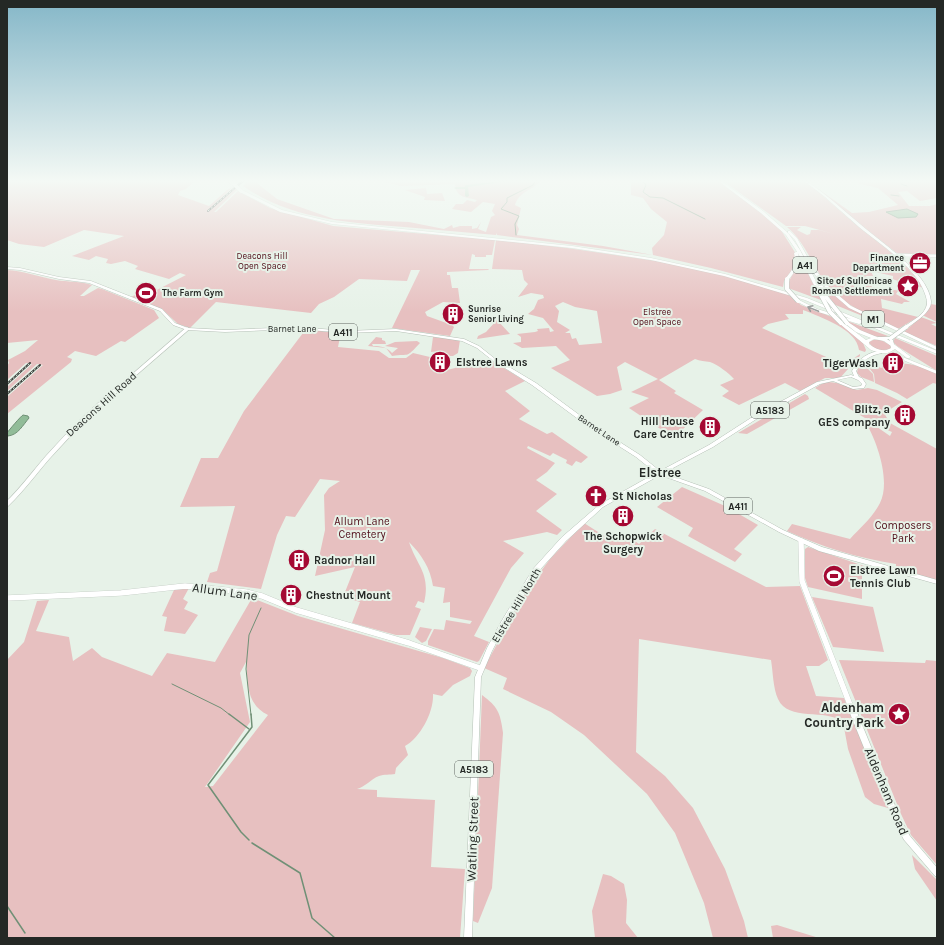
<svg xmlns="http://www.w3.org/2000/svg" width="944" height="945" font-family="Karla,sans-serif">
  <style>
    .green { fill: #e7c0c0; fill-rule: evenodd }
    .water { fill: #91bc98; stroke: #709076 }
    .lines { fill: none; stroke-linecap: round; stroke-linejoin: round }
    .stream-far1 { stroke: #709076; stroke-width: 1 }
    .stream { stroke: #709076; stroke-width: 1.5 }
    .river { fill: #91bc98; fill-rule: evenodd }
    .secondary-far4-casing { stroke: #b6c1b7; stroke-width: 3.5 }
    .secondary-far3-casing { stroke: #b6c1b7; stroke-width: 4.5 }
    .secondary-far2-casing { stroke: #b6c1b7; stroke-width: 5.5 }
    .secondary-far1-casing { stroke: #b6c1b7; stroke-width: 6 }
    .secondary-casing { stroke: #b6c1b7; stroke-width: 8 }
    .primary-casing { stroke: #b6c1b7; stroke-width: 1 }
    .highway-casing { stroke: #b6c1b7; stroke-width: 0.5 }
    .secondary-far4 { stroke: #fff; stroke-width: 3 }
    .secondary-far3 { stroke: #fff; stroke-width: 3.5 }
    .secondary-far2 { stroke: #fff; stroke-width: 4.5 }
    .secondary-far1 { stroke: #fff; stroke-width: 5.5 }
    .secondary { stroke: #fff; stroke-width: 7 }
    .primary { fill: #fff; fill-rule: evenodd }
    .highway { fill: #fff; fill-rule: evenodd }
    .rail-casing { stroke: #3c413d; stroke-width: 2 }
    .rail { stroke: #e7f2e8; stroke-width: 1; stroke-dasharray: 2; stroke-linecap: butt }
    .primary-bridge-casing { stroke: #b6c1b7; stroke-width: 5; stroke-linecap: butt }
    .highway-bridge-far1-casing { stroke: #b6c1b7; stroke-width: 4; stroke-linecap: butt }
    .highway-bridge-casing { stroke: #b6c1b7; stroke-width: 5; stroke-linecap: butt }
    .primary-bridge { stroke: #fff; stroke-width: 4 }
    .highway-bridge-far1 { stroke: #fff; stroke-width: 3.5 }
    .highway-bridge { stroke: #fff; stroke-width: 4 }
    .oneway { stroke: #9c9e9d }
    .labels { text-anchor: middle; stroke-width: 4; stroke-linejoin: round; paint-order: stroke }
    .far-park-label { font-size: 9px; fill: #510d19; stroke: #e7f2e8 }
    .far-poi-label { font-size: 9px; font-weight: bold; fill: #242825; stroke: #e7f2e8; text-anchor: end }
    .far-street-label { font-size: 9px; fill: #242825; stroke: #e7f2e8 }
    .shield { fill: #e7f2e8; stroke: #5e6560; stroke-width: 1 }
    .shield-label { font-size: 10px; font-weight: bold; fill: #242825 }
    .poi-label { font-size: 11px; font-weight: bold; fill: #242825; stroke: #e7f2e8; text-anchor: start }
    .street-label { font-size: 11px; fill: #242825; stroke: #e7f2e8 }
    .park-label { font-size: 11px; fill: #510d19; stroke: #e7f2e8 }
    .quarter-label { font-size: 13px; font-weight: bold; fill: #242825; stroke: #e7f2e8 }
    .near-street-label { font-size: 13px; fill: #242825; stroke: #e7f2e8 }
    .near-poi-label { font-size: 13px; font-weight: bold; fill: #242825; stroke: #e7f2e8; text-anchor: end }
  </style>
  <rect width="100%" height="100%" fill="#e7f2e8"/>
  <!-- green -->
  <g class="green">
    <polygon points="7,180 196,180 186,189 180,191 178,195 209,206 227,190 233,187 207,211 209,211 235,188 237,190 214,212 216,212 238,191 270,208 333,226 495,240 492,255 486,255 486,257 475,257 475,255 472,254 469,269 489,269 488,270 447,272 447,275 450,275 452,288 458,288 460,303 443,302 425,312 427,316 452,325 454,327 450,336 392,328 420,270 411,270 407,281 359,279 334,297 319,304 311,313 216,302 190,328 178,324 163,310 131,297 137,294 143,297 186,275 180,273 169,279 135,269 138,266 125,261 111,264 106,263 108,259 96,256 89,260 72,256 124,236 84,230 44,247 19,244 7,240"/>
    <path d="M249 180H253L277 199 334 219 409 222 444 229 452 225 453 228 460 226H472V229L477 228 481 222 478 229 486 232 491 217 495 215 492 211 495 204 483 202 471 212 452 209 456 204H463L467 200 475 202 477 200C466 197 456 198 455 184L401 186 382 181 383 180H541C534 190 519 191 515 205L521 208 517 225 519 229 517 235 603 246 653 255 652 248 664 235 667 222 651 209 643 198 631 195V182L628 180H666L671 181 675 180H718L779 227 796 254V265L784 281 783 287 711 268 653 255 497 235V233L496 235C465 232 435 230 404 227 349 223 290 219 243 186Z"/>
    <path d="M722 180 770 181V180H803L808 183C825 197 842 213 859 227 883 246 906 262 924 288L895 280 893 279V276L871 271 873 276H865L869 279 872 287 902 291H898L896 294 910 302H904L902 304 881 299 882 308 918 317 898 329C875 318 848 308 830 288 812 268 808 245 787 227H801L797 230 807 235 810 234 811 230H819L838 235 805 226H786Z"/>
    <polygon points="855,180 937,180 937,198 920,201 907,191 898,192 909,206 930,206 937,204 937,255 898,254 854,220 817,188 852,213 869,212 898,205 878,188 860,184"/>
    <polygon points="426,188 427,194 442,193 445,201 424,200 425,197 405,190"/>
    <path d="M496 240 567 248 656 261 732 277 788 294 801 305 832 317 863 343 866 350 865 352 859 350C857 329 820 317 803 310V314H785L789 319 768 324 762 328 844 365 860 354V356L847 366 848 369 840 378H825L800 391 785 383 739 405 722 396 729 391 720 385 734 379C729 373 718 365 710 362 705 361 700 361 695 359L659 380 676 391 674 393 703 410 682 430 671 436 629 408 649 398 631 392 658 379 625 362 617 367 622 390 610 394 597 396 551 368 570 360 556 346 522 348 513 343 521 342V337L517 334 535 332 538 331 537 329 549 328 550 332 554 331 543 318 528 314 534 309 538 300 544 298 543 295 531 293 518 297 528 284 524 280 522 270 492 269ZM563 302 575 307 597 311 602 343 579 345 576 338 572 339 570 333H565L570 330 557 322 559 311 555 306Z"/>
    <path d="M799 259H801L821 300 788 288C788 276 799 270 799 259Z"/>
    <path d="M7 270C24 271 39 277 56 280 68 282 80 281 92 285L80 296H84L98 288 102 289 154 310 159 318 125 342 121 341 96 356 75 351 67 357 72 359 71 362 7 414V397L43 365 37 364 7 391V387L32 364 26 363 7 380V366L9 363 8 360 25 351 38 340 7 343Z"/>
    <polygon points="824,287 850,307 880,323 833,304"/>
    <polygon points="930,304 937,305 937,322 922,315 927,311"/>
    <polygon points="921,317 937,323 931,324 937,327 937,346 904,332"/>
    <polygon points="497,320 510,334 477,339 478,336 486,332"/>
    <path d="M847 321 888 336C875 340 856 330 847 321Z"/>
    <path d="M306 329 335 333 333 337H340L338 347 379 351 389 358H406L413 353 430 357 432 368 439 372 455 368 463 363C471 366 477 362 486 366L494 362 525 381 505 391 530 411 519 419 547 434 552 432 588 457 581 463 576 461 572 466 566 463 567 460 553 453 550 456 528 446 527 448 555 463 547 472 536 480 557 494 536 511 562 530 557 535 547 532 503 541 524 553 511 568 474 636 489 642 479 661 477 662 428 645V641L434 629 444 630 446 620 470 624 472 621 450 617V602L443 603 445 588 433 586C430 568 422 555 409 542 417 566 431 574 424 603L418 601 415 607 421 609 410 635H396L352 623 360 602 343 597 355 567 315 576 325 530 324 495 329 488 340 481 320 479 295 517 286 516 277 535 261 589 207 582 210 573 217 571 235 506 180 507 201 458H218L244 411Z"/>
    <path d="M376 337 382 338V340L385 341 386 344H372L373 346C381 346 387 347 392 353L398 348 385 346 395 342 417 341 420 343C405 359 411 353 392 356L386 348 368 346Z"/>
    <polygon points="433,337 460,340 458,353 453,356 447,356 441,351 431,352"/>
    <polygon points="895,338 937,356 937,371 897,346 893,342"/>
    <path d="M873 340H881L890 345 891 349C883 351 873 351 869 342Z"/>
    <path d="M866 360 881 368C900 359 919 365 937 374V384L933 383 907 399 897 393 875 383 874 374 865 363Z"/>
    <polygon points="863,364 873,374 874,382 861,377 857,373 858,368"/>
    <path d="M829 382 837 383 857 390 868 388 877 390 902 402 884 413 890 423 937 449V580L896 569V564C858 558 822 547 787 531L792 524 850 539C860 528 873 517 880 503 891 481 877 441 865 421L867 420 890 436 892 432 880 427 815 388 823 383Z"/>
    <polygon points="805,394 808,396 809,399 747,434 738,433"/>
    <polygon points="682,487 725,506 758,525 734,549 742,554 735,562 688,536 693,528 657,507"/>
    <path d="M584 523 606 537 612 532 620 537 628 536 639 544 655 529 766 587 800 586 828 660 819 666H806L816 696 844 698 888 808 874 804 865 797 848 749 843 722C826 708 788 722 778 699 773 688 773 672 771 660L639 639 636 752 665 776 693 808 725 869 744 921 748 938H713L704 903 675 833 647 794 584 735 551 712 503 689 507 678 484 668 524 594 550 559Z"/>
    <polygon points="808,547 867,567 862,574 862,599 808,587 805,578 805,549"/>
    <polygon points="180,588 189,588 183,599 188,602 184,609 198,615 185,634 164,631 167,617 162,616 174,590"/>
    <polygon points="812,597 873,607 884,652 833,647"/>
    <path d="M252 598 298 616 443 658 470 668 472 671 470 676 453 685 442 696 433 694C434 711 421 737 405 746L408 755 396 768 395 774C390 775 384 774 379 776 371 779 365 787 357 789L377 790V797L435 800 431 867 465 869 460 938H7V660L24 642 37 601 49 600 36 631 69 637 73 661 92 648 102 657 152 676 167 653 215 662ZM246 662C248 684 246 704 268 715L213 786 205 787 250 722 240 673Z"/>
    <polygon points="420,627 432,629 426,641 422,643 415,637"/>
    <polygon points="839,660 925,663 926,660 937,661 937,865 911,835 901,814"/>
    <path d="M482 695C498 707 500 712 503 733L492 888 478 923 473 921Z"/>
    <polygon points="912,855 937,880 937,901 915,869"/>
    <polygon points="603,874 611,876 624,884 627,900 626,923 638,938 595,938 592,911"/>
    <polygon points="777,925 819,938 773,938 771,926"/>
  </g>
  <!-- water -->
  <g class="water">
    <polygon points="907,209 918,214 916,217 898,218 886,212"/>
    <path d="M23 415 28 416 29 418C23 425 18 435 8 436L7 433C9 430 21 416 23 415Z"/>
  </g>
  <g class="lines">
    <!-- stream-far1 -->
    <g class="stream-far1">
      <polyline points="642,180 646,185 643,192 650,197 663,198 705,219"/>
      <polyline points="901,184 907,186"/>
      <polyline points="891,195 899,196"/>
      <polyline points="516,235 515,224 519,216 501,209 507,202 507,198 533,185 536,180"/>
      <polyline points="172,684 221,708 230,715"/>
      <polyline points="251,715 246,669 249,635 261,608"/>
    </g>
    <!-- stream -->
    <g class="stream">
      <polyline points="229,714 249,729"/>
      <polyline points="249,840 241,832 208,785 252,727 251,714"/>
      <polyline points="252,843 300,873 312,918 335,938"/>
      <polyline points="7,906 25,933"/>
    </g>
    <!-- river -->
    <polygon class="river" points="509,180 515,180 468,187 469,196 467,197 465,196 465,189 456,189 454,188 456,187 465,187 465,185 466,185"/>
    <!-- secondary-far4 casing -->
    <g class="secondary-far4-casing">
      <polyline id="secondary-far4" points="897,255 937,256"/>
    </g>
    <!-- secondary-far3 casing -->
    <g class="secondary-far3-casing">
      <polyline id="secondary-far3" points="120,387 187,329"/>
    </g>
    <!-- secondary-far2 casing -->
    <g class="secondary-far2-casing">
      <path id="secondary-far2" d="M7 504C22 490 34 473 48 457 72 430 93 409 121 386"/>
    </g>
    <!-- secondary-far1 casing -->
    <g class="secondary-far1-casing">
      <g id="secondary-far1">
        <polyline points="801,541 802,581 854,715"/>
        <polyline points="7,598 121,593 185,586 246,592 262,596 296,610 409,643 480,668"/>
      </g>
    </g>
    <!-- secondary casing -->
    <g class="secondary-casing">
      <polyline id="secondary" points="854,714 898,822 907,838 937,873"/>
    </g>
    <!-- primary casing -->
    <g class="primary-casing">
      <g id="primary">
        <path d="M803 180H805C825 193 842 209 860 224 880 242 928 272 931 301 932 312 915 322 907 328H905L904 327C912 320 926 315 927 303 927 300 926 297 925 294 917 268 880 244 859 227 848 217 836 207 825 197 818 191 810 186 803 180Z"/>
        <path d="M7 267 20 268 59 277 91 281 162 309 175 323 188 328 225 330 297 327 347 331 396 329 464 339 479 346 494 358 536 383 593 425 640 455 660 471 709 445 754 416 817 382 851 375 854 376 852 371C858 359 869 351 882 351V353C871 355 862 360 856 371L859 377 862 378 866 384 864 388 853 389 833 381 820 384 758 418 713 447 673 468 677 475 675 477 709 489 783 530 822 547 937 580V584L819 551 779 532 705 491 660 475 603 507 566 541 537 573 505 626 492 651 481 677 472 938H464L475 677 487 648 501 622 533 569 562 537 599 505 656 473 636 457 589 427 532 385 492 360 477 348 462 341 396 331 347 333 297 329 225 332 187 330 173 325 160 311 89 283 59 279 20 270 7 269ZM851 377 858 380 862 384 861 386 853 387 837 380ZM669 471 672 476 664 473Z"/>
        <polygon points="878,337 892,337 894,344 892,345 891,345 889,339 878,339"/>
      </g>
    </g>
    <!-- highway casing -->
    <g class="highway-casing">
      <g id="highway">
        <polygon points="225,180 228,180 236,184 233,185"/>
        <path d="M717 180H720L763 211 788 233 800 250 823 295 822 296 819 295 798 253C801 264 795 272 788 280H786L785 279C792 271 797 264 794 253L796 252H797L796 250 786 235 761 213Z"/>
        <polygon points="240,190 242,190 282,210 332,222 572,246 651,258 725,274 807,298 937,351 937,354 862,323 859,324 815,311 796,301 798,300 799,300 817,309 851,319 805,300 724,276 651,260 572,248 332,224 280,212 240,192"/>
        <polygon points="788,231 790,231 797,238 813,267 828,286 851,306 937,347 937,350 849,308 826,288 812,271 795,240 788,233"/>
        <polygon points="818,281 821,282 828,297 827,298 824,297 817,282"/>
        <path d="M840 322H842L866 340 871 338 856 332 846 324V322H848L860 330 877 337 887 339 911 357 909 358H907L895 349 890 352 937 371V374L886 353H880L871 350 840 324ZM874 339 884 341 891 346V348C883 353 876 349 869 344V342Z"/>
      </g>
    </g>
    <!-- secondary-far4 -->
    <use href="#secondary-far4" class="secondary-far4"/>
    <!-- secondary-far3 -->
    <use href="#secondary-far3" class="secondary-far3"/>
    <!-- secondary-far2 -->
    <use href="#secondary-far2" class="secondary-far2"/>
    <!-- secondary-far1 -->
    <use href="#secondary-far1" class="secondary-far1"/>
    <!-- secondary -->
    <use href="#secondary" class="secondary"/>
    <!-- primary -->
    <use href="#primary" class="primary"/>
    <!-- highway -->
    <use href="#highway" class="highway"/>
    <!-- rail casing -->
    <g class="rail-casing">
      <g id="rail">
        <polyline points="208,211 244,180"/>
        <polyline points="7,384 30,363"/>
        <polyline points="7,394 40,365"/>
      </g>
    </g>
    <!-- rail -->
    <use href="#rail" class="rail"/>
    <!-- primary-bridge casing -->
    <g class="primary-bridge-casing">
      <polyline id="primary-bridge" points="891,338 906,327"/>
    </g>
    <!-- highway-bridge-far1 casing -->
    <g class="highway-bridge-far1-casing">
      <polyline id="highway-bridge-far1" points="234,184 241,191"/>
    </g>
    <!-- highway-bridge casing -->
    <g class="highway-bridge-casing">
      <g id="highway-bridge">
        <polyline points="787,279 787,289 798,301"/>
        <polyline points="821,295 830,312 841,323"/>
        <polyline points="826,297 847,323"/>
      </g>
    </g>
    <!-- primary-bridge -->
    <use href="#primary-bridge" class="primary-bridge"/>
    <!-- highway-bridge-far1 -->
    <use href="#highway-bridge-far1" class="highway-bridge-far1"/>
    <!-- highway-bridge -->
    <use href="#highway-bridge" class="highway-bridge"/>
  </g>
  <!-- one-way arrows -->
  <defs><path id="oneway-shaft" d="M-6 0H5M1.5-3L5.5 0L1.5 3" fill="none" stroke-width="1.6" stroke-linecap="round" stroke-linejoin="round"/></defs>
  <use class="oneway" href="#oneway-shaft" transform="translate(813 309) rotate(-158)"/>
  <!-- sky -->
  <linearGradient id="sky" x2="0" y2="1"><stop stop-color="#85b7c8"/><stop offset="0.58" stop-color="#f4f9f5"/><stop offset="1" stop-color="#f4f9f5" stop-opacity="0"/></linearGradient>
  <rect width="944" height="312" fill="url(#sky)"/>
  <!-- icons -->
  <defs>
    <g id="office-disc" transform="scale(1.15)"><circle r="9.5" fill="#a50933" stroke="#e7f2e8"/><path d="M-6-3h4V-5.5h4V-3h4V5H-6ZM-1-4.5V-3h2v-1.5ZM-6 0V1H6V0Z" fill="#fff"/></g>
    <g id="sight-disc" transform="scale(1.15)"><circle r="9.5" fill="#a50933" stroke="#e7f2e8"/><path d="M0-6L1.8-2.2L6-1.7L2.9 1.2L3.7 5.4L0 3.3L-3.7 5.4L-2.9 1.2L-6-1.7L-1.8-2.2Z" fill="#fff"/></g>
    <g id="stadium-disc" transform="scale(1.15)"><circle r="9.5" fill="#a50933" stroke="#e7f2e8"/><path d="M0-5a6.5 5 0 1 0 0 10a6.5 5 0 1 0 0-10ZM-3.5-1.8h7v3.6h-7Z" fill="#fff"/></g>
    <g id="building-disc" transform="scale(1.15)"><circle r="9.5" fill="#a50933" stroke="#e7f2e8"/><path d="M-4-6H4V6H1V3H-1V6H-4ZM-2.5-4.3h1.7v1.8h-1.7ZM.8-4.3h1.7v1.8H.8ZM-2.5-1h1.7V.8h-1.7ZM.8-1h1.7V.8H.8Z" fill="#fff"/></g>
    <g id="church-disc" transform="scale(1.15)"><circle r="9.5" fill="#a50933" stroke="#e7f2e8"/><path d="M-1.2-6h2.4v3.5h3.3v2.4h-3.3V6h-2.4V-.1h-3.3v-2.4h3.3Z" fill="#fff"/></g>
  </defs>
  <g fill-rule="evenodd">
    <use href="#office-disc" x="920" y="263"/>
    <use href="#sight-disc" x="908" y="286"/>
    <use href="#stadium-disc" x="146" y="293"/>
    <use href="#building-disc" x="453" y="314"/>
    <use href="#building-disc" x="440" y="362"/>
    <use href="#building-disc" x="893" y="363"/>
    <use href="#building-disc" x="905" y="415"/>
    <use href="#building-disc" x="710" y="427"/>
    <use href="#church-disc" x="596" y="496"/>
    <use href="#building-disc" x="623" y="516"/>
    <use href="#building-disc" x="299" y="560"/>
    <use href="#stadium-disc" x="834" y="576"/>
    <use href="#building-disc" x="291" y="595"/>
    <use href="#sight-disc" x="899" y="714"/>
  </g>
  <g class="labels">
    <!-- far-park labels -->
    <g class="far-park-label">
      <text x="262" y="259">Deacons Hill<tspan x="262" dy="10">Open Space</tspan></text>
      <text x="657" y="315">Elstree<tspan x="657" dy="10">Open Space</tspan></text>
    </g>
    <!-- far-poi labels -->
    <g class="far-poi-label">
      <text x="904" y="261">Finance<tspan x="904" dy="10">Department</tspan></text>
      <text x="892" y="284">Site of Sullonicae<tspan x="892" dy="10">Roman Settlement</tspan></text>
      <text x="162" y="296" text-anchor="start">The Farm Gym</text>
      <text x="468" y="312" text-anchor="start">Sunrise<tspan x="468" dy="10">Senior Living</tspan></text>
    </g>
    <!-- far-street labels -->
    <g class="far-street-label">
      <text x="292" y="332">Barnet Lane</text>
      <text transform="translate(599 430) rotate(34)" y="3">Barnet Lane</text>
    </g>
    <!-- shield labels -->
    <g class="shield">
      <rect x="793" y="257" width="24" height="16" rx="3"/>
      <rect x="862" y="311" width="22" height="16" rx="3"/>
      <rect x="329" y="324" width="28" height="16" rx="3"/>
      <rect x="751" y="402" width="38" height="16" rx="3"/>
      <rect x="724" y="498" width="28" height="16" rx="3"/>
      <rect x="455" y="761" width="38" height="16" rx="3"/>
    </g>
    <g class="shield-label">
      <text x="805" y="269">A41</text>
      <text x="873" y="323">M1</text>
      <text x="343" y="336">A411</text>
      <text x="770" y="414">A5183</text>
      <text x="738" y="510">A411</text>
      <text x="474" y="773">A5183</text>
    </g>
    <!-- poi labels -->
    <g class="poi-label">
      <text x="456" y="366">Elstree Lawns</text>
      <text x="878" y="367" text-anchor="end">TigerWash</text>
      <text x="890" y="413" text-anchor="end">Blitz, a<tspan x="890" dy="13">GES company</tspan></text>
      <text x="694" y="425" text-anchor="end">Hill House<tspan x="694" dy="13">Care Centre</tspan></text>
      <text x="612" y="500">St Nicholas</text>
      <text x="623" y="540" text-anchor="middle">The Schopwick<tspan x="623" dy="13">Surgery</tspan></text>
      <text x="314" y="564">Radnor Hall</text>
      <text x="850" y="574">Elstree Lawn<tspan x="850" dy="13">Tennis Club</tspan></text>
      <text x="306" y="599">Chestnut Mount</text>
    </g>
    <!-- street labels -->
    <g class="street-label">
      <text transform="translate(101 404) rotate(-42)" y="4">Deacons Hill Road</text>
      <text transform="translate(516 605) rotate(-59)" y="4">Elstree Hill North</text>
    </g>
    <!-- park labels -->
    <g class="park-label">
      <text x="362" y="525">Allum Lane<tspan x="362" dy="13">Cemetery</tspan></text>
      <text x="903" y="529">Composers<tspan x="903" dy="13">Park</tspan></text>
    </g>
    <!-- quarter labels -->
    <g class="quarter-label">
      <text x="660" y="477">Elstree</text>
    </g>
    <!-- near-street labels -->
    <g class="near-street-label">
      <text transform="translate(225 591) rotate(8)" y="5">Allum Lane</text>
      <text transform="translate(887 791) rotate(67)" y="5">Aldenham Road</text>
      <text transform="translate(472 839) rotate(-88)" y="5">Watling Street</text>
    </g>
    <!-- near-poi labels -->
    <g class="near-poi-label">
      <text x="884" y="712">Aldenham<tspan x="884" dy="15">Country Park</tspan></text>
    </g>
  </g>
  <!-- border -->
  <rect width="944" height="945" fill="none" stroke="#242825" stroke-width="16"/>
</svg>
